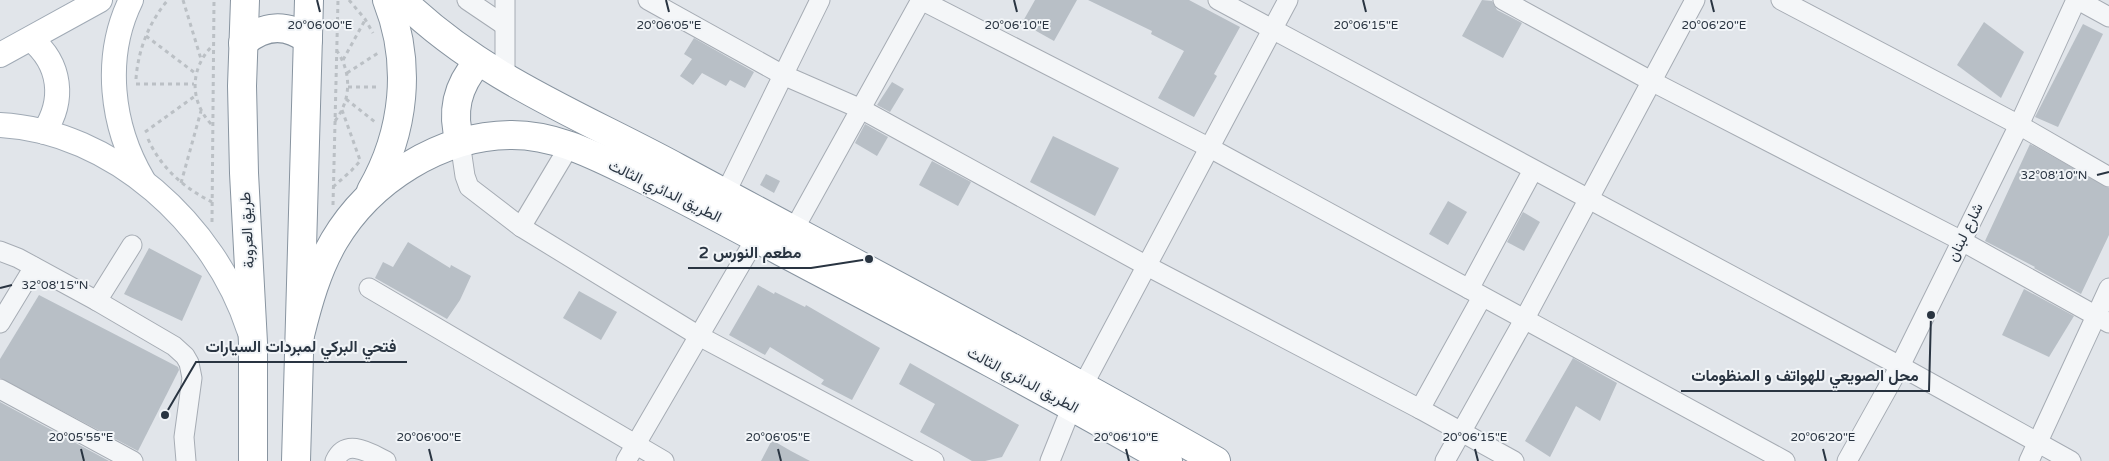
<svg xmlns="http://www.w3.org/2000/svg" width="2109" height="461" font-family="'Varela Round',Vazirmatn,sans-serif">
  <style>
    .building { fill: #b8bfc6 }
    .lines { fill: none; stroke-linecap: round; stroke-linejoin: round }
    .minor-casing { stroke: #a6acb4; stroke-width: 21 }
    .major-casing { stroke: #a0aab5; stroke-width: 26 }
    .highway-casing { stroke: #8894a0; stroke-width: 30 }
    .path { stroke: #bbc0c5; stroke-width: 3; stroke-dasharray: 4 4; stroke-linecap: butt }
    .minor { stroke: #f4f6f8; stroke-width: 19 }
    .major { stroke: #fff; stroke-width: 24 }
    .highway { stroke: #fff; stroke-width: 28 }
    .ticks { fill: none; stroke: #293441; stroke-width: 2 }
    .labels { text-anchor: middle; stroke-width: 4; stroke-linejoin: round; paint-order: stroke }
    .street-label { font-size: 15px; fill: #293441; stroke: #f1f4f7 }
    .ticks-label { font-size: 12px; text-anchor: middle; fill: #293441; stroke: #f1f4f7; stroke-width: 4; stroke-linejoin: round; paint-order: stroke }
    .leader { fill: none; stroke: #293441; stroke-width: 2 }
    .callout-dot { fill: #293441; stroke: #f1f4f7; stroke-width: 2 }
    .callout-label { font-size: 16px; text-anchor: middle; font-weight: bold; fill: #293441; stroke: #f1f4f7; stroke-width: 4; stroke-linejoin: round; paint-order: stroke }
  </style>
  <rect width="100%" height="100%" fill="#e1e5ea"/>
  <!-- building -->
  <g class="building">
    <polygon points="1035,0 1077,0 1054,41 1022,23"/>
    <polygon points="1088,0 1189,0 1240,27 1214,74 1217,76 1194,117 1158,98 1184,51 1151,34 1152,31"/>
    <polygon points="1482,0 1492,1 1497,10 1522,23 1503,58 1462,36"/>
    <polygon points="1984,22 2024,52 2001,98 1957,65"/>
    <polygon points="2083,24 2103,34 2058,127 2035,117"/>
    <polygon points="694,38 754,72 745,88 730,80 726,86 702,73 693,85 680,76 692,59 684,54"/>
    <polygon points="892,82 904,89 890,112 877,105"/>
    <polygon points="865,124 888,137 877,156 855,143"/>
    <polygon points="1053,136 1119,168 1095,216 1030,182"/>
    <polygon points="2030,144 2109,188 2109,235 2081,294 2034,268 2035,267 1985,241"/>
    <polygon points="932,161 971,182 958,206 919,185"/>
    <polygon points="766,174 780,181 774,193 760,185"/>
    <polygon points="1448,201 1467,212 1448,245 1429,234"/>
    <polygon points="1523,212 1540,222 1524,251 1507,242"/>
    <polygon points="408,242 450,268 451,265 471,276 460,300 447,319 375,278 383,262 393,267"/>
    <polygon points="149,248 202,276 182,321 124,294"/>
    <polygon points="758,285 774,294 775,292 805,307 806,305 880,348 852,400 821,384 824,380 770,347 765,355 729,335"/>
    <polygon points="2024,289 2074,316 2049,357 2002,335"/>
    <polygon points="579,291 617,312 601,340 563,318"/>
    <polygon points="39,295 178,367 179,370 138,451 0,378 0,359"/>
    <polygon points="1573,358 1617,383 1600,421 1576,406 1550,457 1525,441"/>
    <polygon points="910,363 1019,425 1002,457 985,461 972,461 920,432 935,404 899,384"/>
    <polygon points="0,402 109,461 0,461"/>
    <polygon points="772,440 791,451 810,461 761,461"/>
  </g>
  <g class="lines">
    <!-- minor casing -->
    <g class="minor-casing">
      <g id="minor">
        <polyline points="467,0 504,25"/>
        <polyline points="648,0 783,75 861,109 1147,266 1420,409 1514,461"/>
        <polyline points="921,0 1210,148 1785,461"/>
        <polyline points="1218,0 1900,366 2071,461"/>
        <polyline points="1503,0 1651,81 1960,240 2109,323"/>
        <polyline points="1781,0 2019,125 2109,177"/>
        <polyline points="2078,0 2109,17"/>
        <polyline points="505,78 505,0"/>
        <polyline points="460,142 465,176 469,187 521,227 699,336 934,461"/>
        <polyline points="725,194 820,0"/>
        <polyline points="521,227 570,145"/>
        <polyline points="793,231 921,0"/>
        <polyline points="0,251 18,258 97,301 174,346 185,356 189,363 192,378 184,437 186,461"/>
        <polyline points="369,288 664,461"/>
        <polyline points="1469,289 1533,170"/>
        <polyline points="97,301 132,245"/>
        <polyline points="0,323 34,267"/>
        <polyline points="0,389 133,461"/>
        <polyline points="1420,409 1482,297"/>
        <path d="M335 461C346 437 370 453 386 461"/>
        <polyline points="626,461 756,238"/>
        <polyline points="1050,461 1072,406 1288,0"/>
        <polyline points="1445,461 1524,320 1695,0"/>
        <polyline points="1847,461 1900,366 2019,125 2076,0"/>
        <polyline points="2029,461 2109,288"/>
      </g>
    </g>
    <!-- major casing -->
    <g class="major-casing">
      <g id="major">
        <path d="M131 0C103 57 111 126 143 180"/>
        <path d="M31 39C61 64 65 100 44 132"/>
        <polyline points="0,55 100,0"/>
        <path d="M0 125C113 131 215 225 249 330"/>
      </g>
    </g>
    <!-- highway casing -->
    <g class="highway-casing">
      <g id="highway">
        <polyline points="245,0 242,86 244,173 253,343 253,461"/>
        <path d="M402 0C482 78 582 116 678 168 858 265 1039 360 1216 461"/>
        <path d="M243 43C263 25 287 23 308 40"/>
        <path d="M460 142C451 112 457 86 478 62"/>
        <path d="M371 191C405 132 412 63 387 0"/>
        <path d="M300 335C308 303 317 270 334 241 370 180 441 135 512 135 558 135 597 157 637 176 686 200 734 226 782 252 911 320 1041 388 1168 461"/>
        <polyline points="296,461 309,0"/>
      </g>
    </g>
    <!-- path -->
    <g class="path">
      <polyline points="183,0 201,59"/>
      <polyline points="349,0 365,19 373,33"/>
      <polyline points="146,36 195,73"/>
      <polyline points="343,60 365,20"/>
      <polyline points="347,73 378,53"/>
      <path d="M136 79C138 50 149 22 168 0"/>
      <polyline points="136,84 194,84"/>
      <polyline points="348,87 380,87"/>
      <polyline points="346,99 375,122"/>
      <polyline points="342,110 360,160"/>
      <path d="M335 121C351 100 352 73 337 51"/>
      <path d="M211 124C189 100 190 68 213 45"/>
      <polyline points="145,132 195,96"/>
      <path d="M148 139C161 168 184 188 212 202"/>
      <polyline points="181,183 201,111"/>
      <polyline points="333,187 351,171 361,160"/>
      <polyline points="333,205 338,0"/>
      <polyline points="212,222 214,0"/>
    </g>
    <!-- minor -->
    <use href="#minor" class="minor"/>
    <!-- major -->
    <use href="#major" class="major"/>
    <!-- highway -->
    <use href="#highway" class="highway"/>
  </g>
  <!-- ticks -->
  <path class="ticks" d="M317 0 320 12M666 0 669 12M1014 0 1017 12M1363 0 1366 12M1711 0 1714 12M2097 175 2109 172M0 288 12 285M81 449 84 461M429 449 432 461M778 449 781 461M1126 449 1129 461M1475 449 1478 461M1823 449 1826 461"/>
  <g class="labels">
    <!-- street labels -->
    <g class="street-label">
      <text transform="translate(665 191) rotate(26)" y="5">الطريق الدائري الثالث</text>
      <text transform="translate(247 230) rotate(-93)" y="5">طريق العروبة</text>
      <text transform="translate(1965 232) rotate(-64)" y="5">شارع لبنان</text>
      <text transform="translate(1023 380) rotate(28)" y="5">الطريق الدائري الثالث</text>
    </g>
  </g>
  <g class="ticks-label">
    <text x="320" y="29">20°06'00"E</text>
    <text x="669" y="29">20°06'05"E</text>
    <text x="1366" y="29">20°06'15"E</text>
    <text x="1017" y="29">20°06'10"E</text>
    <text x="1714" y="29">20°06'20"E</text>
    <text x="2054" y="179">32°08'10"N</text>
    <text x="55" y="289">32°08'15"N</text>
    <text x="81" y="441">20°05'55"E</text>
    <text x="429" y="441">20°06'00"E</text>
    <text x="778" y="441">20°06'05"E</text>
    <text x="1126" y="441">20°06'10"E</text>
    <text x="1475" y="441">20°06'15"E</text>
    <text x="1823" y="441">20°06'20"E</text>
  </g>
  <!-- callouts -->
  <path class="leader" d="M869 259L811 268H688M165 415L196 362H407M1931 315L1929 391H1681"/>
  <g class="callout-dot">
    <circle cx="869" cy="259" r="5"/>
    <circle cx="165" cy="415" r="5"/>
    <circle cx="1931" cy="315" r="5"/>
  </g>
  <g class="callout-label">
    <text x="750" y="258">مطعم النورس 2</text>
    <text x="301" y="352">فتحي البركي لمبردات السيارات</text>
    <text x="1805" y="381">محل الصويعي للهواتف و المنظومات</text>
  </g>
</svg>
